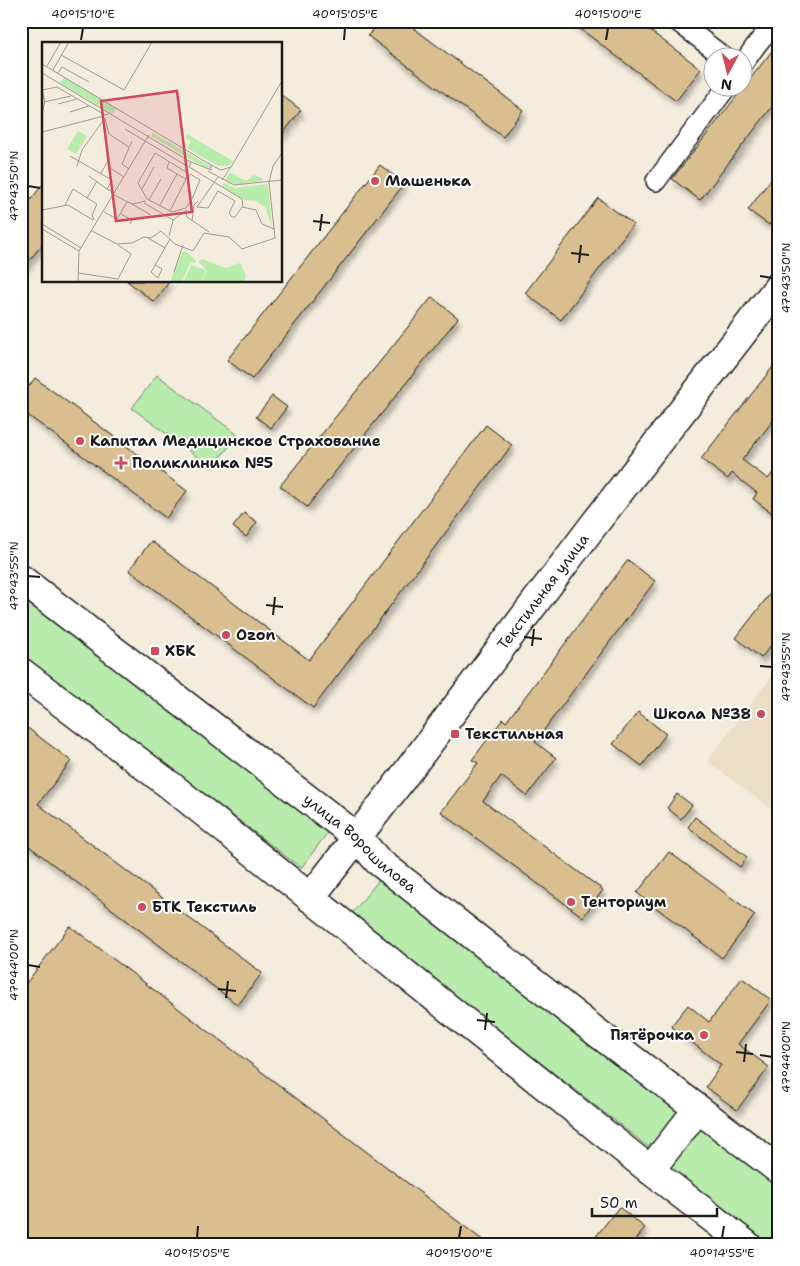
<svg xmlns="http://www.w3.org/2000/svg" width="800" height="1266" font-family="'Shantell Sans',sans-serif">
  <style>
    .built { fill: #ecdec6 }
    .green { fill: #b8ecad; stroke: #6a8464 }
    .building { fill: #d9bf8f; stroke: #1c1c1c; filter: url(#shadow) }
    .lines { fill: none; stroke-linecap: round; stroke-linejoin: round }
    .minor-casing { stroke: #1c1c1c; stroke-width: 22 }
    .secondary-casing { stroke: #1c1c1c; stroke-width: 31 }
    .minor { stroke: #fff; stroke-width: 19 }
    .secondary { stroke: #fff; stroke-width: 28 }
    .ticks { fill: none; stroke: #1c1c1c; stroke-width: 2 }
    .poi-dot { fill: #d1495b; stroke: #fff; stroke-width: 2 }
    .labels { text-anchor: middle; stroke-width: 4; stroke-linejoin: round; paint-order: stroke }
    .poi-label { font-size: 15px; font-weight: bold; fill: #1c1c1c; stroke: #fff; text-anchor: start }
    .street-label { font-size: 15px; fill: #1c1c1c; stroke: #fff }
    .inset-road { fill: none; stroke: #9e9990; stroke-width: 1 }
    .view { fill: #d1495b; fill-opacity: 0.15; stroke: #d1495b; stroke-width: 2.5 }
    .inset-edge { fill: none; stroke: #1c1c1c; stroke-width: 2.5 }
    .neatline { fill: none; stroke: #1c1c1c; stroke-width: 2 }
    .ticks-label { font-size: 12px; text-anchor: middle; fill: #1c1c1c }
  </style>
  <defs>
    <filter id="shadow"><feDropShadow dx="3" dy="5.5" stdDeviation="2.5" flood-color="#0004"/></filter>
  </defs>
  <rect width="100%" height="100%" fill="#f4ecdd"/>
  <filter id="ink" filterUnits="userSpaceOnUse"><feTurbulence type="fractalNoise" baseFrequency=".02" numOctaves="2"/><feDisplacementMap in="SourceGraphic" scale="10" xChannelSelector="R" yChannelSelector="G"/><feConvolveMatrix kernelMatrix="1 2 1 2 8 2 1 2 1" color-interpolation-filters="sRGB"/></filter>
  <g filter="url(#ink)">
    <!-- built -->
    <polygon class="built" points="779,667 779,815 707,761"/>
    <!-- green -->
    <g class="green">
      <polygon points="157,375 238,435 212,468 132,408"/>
      <polygon points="21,592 328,832 301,868 21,653"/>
      <polygon points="382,876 681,1110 651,1149 351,915"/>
      <polygon points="698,1109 779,1170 779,1245 747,1245 650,1170"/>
    </g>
    <!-- building -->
    <g class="building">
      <polygon points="379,21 404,21 523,110 503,137 368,36"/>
      <polygon points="570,21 637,21 701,69 676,101"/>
      <polygon points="779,42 779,98 700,200 672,179"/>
      <polygon points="281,95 301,110 281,136"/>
      <polygon points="380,165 404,184 252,379 227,360"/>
      <polygon points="779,168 779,212 769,225 748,210"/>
      <polygon points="44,183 44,242 21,271 21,212"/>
      <polygon points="598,198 633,224 561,320 525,293"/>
      <polygon points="127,281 170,281 154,302"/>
      <polygon points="432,297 458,318 307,507 280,486"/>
      <polygon points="779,359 779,413 742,460 768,479 779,465 779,518 753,499 757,493 732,473 728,479 701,459"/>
      <polygon points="35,378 187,491 166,518 21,410 21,397"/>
      <polygon points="272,396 287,407 271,428 256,417"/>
      <polygon points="486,425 512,445 313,708 129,570 151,541 309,660"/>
      <polygon points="244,513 257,522 246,537 233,527"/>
      <polygon points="628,560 655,581 535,742 556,758 527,796 501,776 483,801 603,890 583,917 441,812 478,763 472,760 503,719 506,722"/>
      <polygon points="779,582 779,635 761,658 736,638"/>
      <polygon points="638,712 666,734 642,766 613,744"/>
      <polygon points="21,723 71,761 38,804 262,973 238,1005 21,840"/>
      <polygon points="677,794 692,805 681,819 667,808"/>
      <polygon points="695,817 747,857 740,867 688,827"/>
      <polygon points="669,852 755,915 722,958 637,893"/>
      <polygon points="70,926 489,1245 21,1245 21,990"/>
      <polygon points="742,978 771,1000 738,1044 769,1067 737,1110 706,1087 721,1065 671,1026 688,1005 709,1022"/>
      <polygon points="619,1207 645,1228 632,1245 602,1245 594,1239"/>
    </g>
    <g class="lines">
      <!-- minor casing -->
      <g class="minor-casing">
        <g id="minor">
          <polyline points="677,21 725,58"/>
          <path d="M742 65C752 52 763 31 779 25"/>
          <polyline points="656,181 726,88"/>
        </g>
      </g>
      <!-- secondary casing -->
      <g class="secondary-casing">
        <g id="secondary">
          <path id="s1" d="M21 579 357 837 378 861 599 1034 779 1170"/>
          <polyline points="21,672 171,786 650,1170 747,1245"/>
          <path id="s2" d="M310 898 392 792 589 531 779 286"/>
          <polyline points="650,1170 698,1109"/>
        </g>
      </g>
      <!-- minor -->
      <use href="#minor" class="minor"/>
      <!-- secondary -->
      <use href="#secondary" class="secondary"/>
    </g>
  </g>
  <!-- ticks -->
  <path class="ticks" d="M81 40 83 28M344 40 345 28M606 40 608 28M28 186 40 188M313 221 330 223M320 231 322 214M571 253 589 255M579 263 581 245M760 276 772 278M28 576 40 577M266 605 283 607M273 615 275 597M524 637 542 639M532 646 534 629M760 666 772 667M28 965 40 967M218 989 236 991M226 998 228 981M477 1020 495 1022M485 1030 487 1013M736 1052 753 1054M760 1055 772 1057M744 1062 746 1044M197 1238 198 1226M459 1238 461 1226M722 1238 724 1226"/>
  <!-- markers -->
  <g class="poi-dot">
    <circle cx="375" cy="181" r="5"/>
    <circle cx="80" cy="441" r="5"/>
    <path d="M118.5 455.5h5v5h5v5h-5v5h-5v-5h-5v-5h5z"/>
    <circle cx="226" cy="635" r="5"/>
    <rect x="150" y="646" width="10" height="10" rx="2.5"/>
    <circle cx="761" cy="714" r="5"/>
    <rect x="450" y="729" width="10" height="10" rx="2.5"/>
    <circle cx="571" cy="902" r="5"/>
    <circle cx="142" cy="907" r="5"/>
    <circle cx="704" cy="1035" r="5"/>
  </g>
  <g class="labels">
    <!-- poi labels -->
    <g class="poi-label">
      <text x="385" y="186">Машенька</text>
      <text x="90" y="446">Капитал Медицинское Страхование</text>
      <text x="132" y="468">Поликлиника №5</text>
      <text x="236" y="640">Ozon</text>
      <text x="165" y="656">ХБК</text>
      <text x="751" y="719" text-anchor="end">Школа №38</text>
      <text x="465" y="739">Текстильная</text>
      <text x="581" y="907">Тенториум</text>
      <text x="152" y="912">БТК Текстиль</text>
      <text x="694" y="1040" text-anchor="end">Пятёрочка</text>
    </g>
    <!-- street labels -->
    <g class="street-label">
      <text dy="5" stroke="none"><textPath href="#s2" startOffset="385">Текстильная улица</textPath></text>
      <text dy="5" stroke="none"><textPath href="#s1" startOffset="430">улица Ворошилова</textPath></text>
    </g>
  </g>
  <!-- overview -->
  <g transform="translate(42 42)">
    <rect width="240" height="240" fill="#f4ecdd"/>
    <path d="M22 35 74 66 71 72 18 41ZM36 89 45 94 34 112 25 107ZM111 91 168 124 167 128 109 94ZM145 92 191 119 187 124H176L145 106 149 99 143 96ZM188 130 204 139 212 133 220 136V139L194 143 183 138ZM181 141 193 146 226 142 230 184 223 165 214 159 203 158 181 145ZM140 210H145L155 220 148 221 140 240H128ZM160 217 184 226 198 221 204 233 202 240H160L165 228 156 220ZM149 223 164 228 159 240H142Z" fill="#b8ecad"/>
    <path class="inset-road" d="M19 13 82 48 110 0M0 22 169 123V128L147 119 0 31M5 24 19 0M11 28 27 0M16 31 20 25 47 40M0 48 15 45 63 73 69 71M2 60 29 54M16 62 35 57M28 70 47 64M0 72 3 59 0 48M63 77 67 92 87 105M83 87 145 124M0 90 62 74M28 114 70 138 65 147 73 151M127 120 125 126 135 132 144 137 148 132 158 138 150 157 144 166 130 170 105 157 96 141 113 111 144 130M149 120 147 125 200 157 201 165M169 123 179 128 189 125 240 39M35 124 40 108 63 76M68 126 82 135M87 127 80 122 90 99M166 129 192 143 240 138M59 131 68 116M47 134 65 147M176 135 155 165 166 166 176 149 193 159 187 171 190 175H193L200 165 214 168 220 182 232 187M180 138 189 125M100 147 112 125M72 153 90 162 104 159M45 156 55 139M107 158 119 137M102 161 131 178 127 194M90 162 109 173M23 163 31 147 55 162 50 173 52 178M118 163 135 132M0 168 26 163 51 178M128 169 144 137M143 169 145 175 167 190M62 170 75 177 85 160M79 172 90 178 88 182M131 178 145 168M150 179 152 163 156 159M0 182 39 206M0 187 37 209M50 189 75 202 90 201 102 195 109 196 119 189 133 202 151 209 162 191 187 195 200 207 233 196 227 140 231 124 240 111M106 196 123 206 128 197M113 223 120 227 116 236 109 230 123 206M132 230 141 203M36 231 76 237 89 212 76 203M36 240 37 209 107 93"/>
    <path class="view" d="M135 49 150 170 74 179 59 59Z"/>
    <rect width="240" height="240" class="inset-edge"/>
  </g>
  <!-- margin -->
  <rect width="800" height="1266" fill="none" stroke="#fff" stroke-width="55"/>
  <!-- north arrow -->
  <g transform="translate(728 72) rotate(187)"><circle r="24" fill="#ffffff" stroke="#a4a4a4"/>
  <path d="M0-4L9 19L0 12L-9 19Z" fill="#d1495b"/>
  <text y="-8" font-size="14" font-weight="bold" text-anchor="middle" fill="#1c1c1c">N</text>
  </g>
  <!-- scale -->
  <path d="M592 1208v8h125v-8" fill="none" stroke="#1c1c1c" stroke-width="2.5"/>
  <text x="600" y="1208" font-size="15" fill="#1c1c1c" stroke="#ffffff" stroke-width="4" paint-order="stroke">50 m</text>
  <rect x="28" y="28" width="744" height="1210" class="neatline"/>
  <g class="ticks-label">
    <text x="83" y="18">40°15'10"E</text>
    <text x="345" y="18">40°15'05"E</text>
    <text x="608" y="18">40°15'00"E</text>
    <text transform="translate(14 186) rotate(-90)" y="4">47°43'50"N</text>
    <text transform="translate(786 278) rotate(-90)" y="4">47°43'50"N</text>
    <text transform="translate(14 576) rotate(-90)" y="4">47°43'55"N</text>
    <text transform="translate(786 667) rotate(-90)" y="4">47°43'55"N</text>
    <text transform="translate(14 965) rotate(-90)" y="4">47°44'00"N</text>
    <text transform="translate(786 1057) rotate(-90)" y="4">47°44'00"N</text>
    <text x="197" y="1257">40°15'05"E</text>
    <text x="459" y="1257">40°15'00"E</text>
    <text x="722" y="1257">40°14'55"E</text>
  </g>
</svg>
